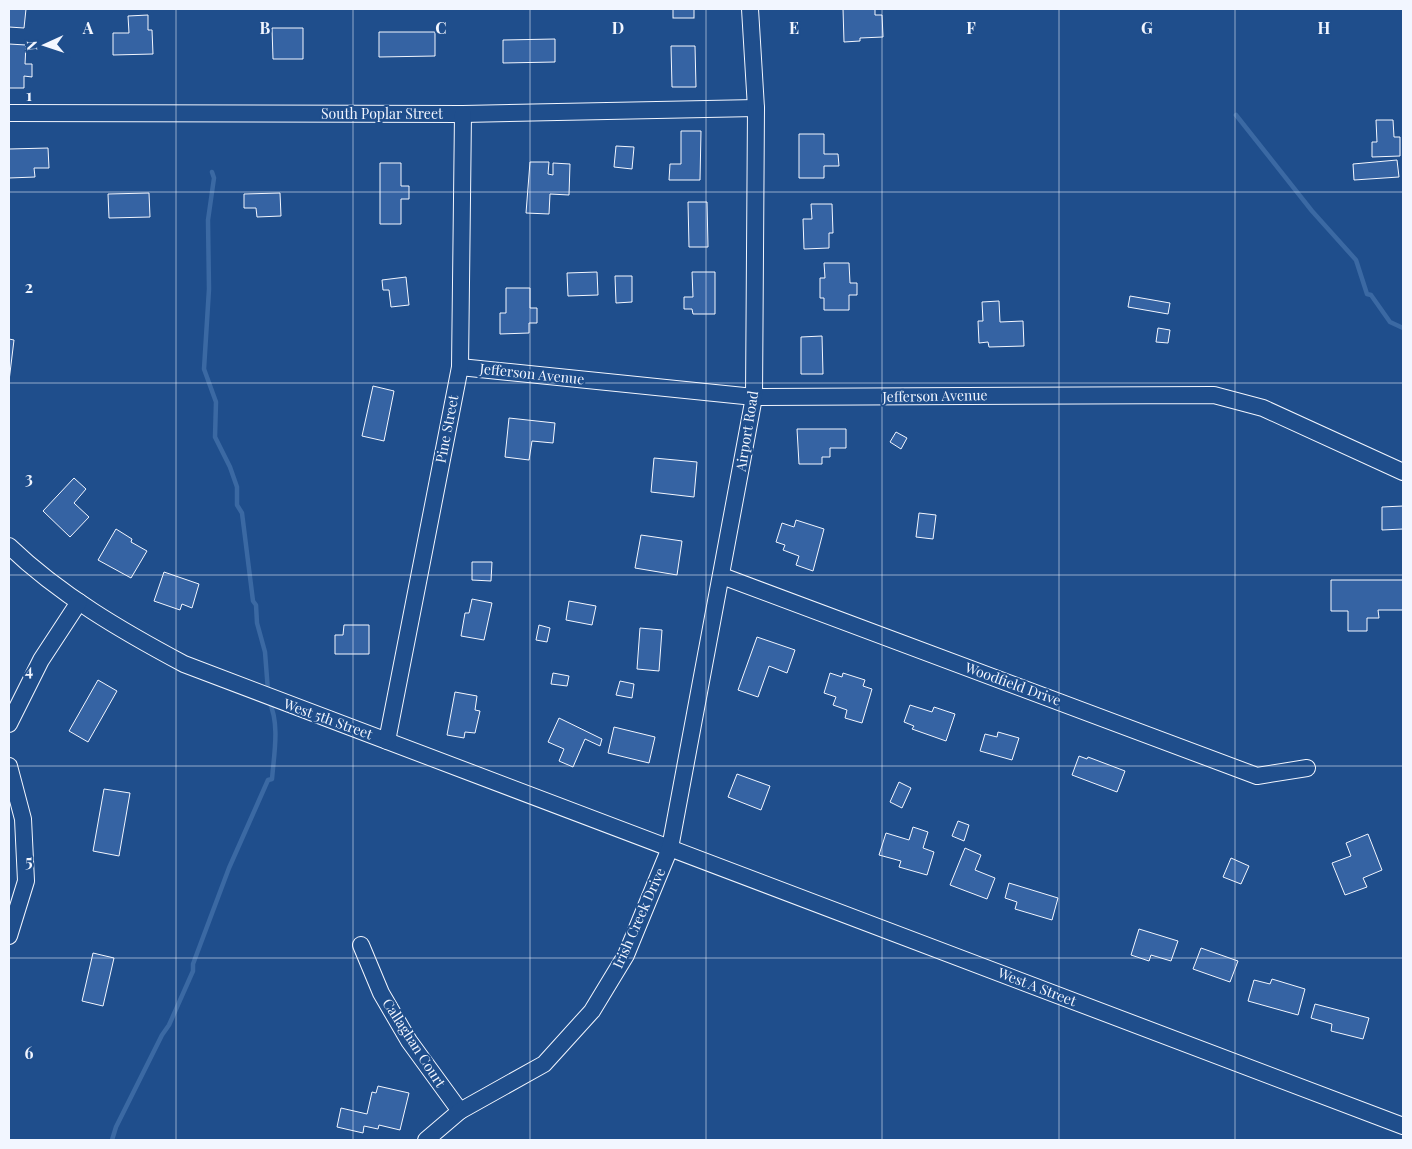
<svg xmlns="http://www.w3.org/2000/svg" width="1412" height="1149" font-family="'Playfair Display',serif">
  <style>
    .lines { fill: none; stroke-linecap: round; stroke-linejoin: round }
    .stream { stroke: #3b69a3; stroke-width: 4.5 }
    .building { fill: #3563a3; stroke: #f2f6ff }
    .minor-casing { stroke: #f2f6ff; stroke-width: 18 }
    .minor { stroke: #1f4e8c; stroke-width: 16 }
    .grid { fill: none; stroke: #f2f6ff; stroke-width: 1; stroke-opacity: 0.55 }
    .labels { text-anchor: middle; stroke-width: 4; stroke-linejoin: round; paint-order: stroke }
    .street-label { font-size: 14px; fill: #f2f6ff; stroke: #1f4e8c }
    .grid-label { font-size: 16px; text-anchor: middle; font-weight: bold; fill: #f2f6ff; stroke: #1f4e8c; stroke-width: 4; stroke-linejoin: round; paint-order: stroke }
  </style>
  <rect width="100%" height="100%" fill="#1f4e8c"/>
  <g class="lines">
    <!-- stream -->
    <g class="stream">
      <polyline points="1236,115 1312,211 1356,260 1367,294 1371,295 1390,322 1403,328"/>
      <polyline points="212,172 214,178 208,220 209,289 204,369 216,402 215,437 230,467 237,487 237,505 242,513 253,601 256,605 257,623 265,652 268,691"/>
      <path d="M112 1140 116 1127 162 1035 169 1025 193 971V964L229 868 268 780 272 779C274 754 280 724 269 701"/>
    </g>
  </g>
  <!-- building -->
  <g class="building">
    <polygon points="9,9 26,9 24,28 9,27"/>
    <rect x="673" y="9" width="21" height="9"/>
    <polygon points="843,9 875,9 875,15 882,15 883,37 860,38 860,41 844,42"/>
    <polygon points="148,15 148,30 152,30 153,54 113,55 113,33 129,33 128,16"/>
    <polygon points="272,28 303,28 303,59 273,59"/>
    <polygon points="379,32 435,32 435,56 379,57"/>
    <polygon points="555,39 555,62 503,63 503,40"/>
    <polygon points="9,44 26,45 25,64 32,64 32,77 24,76 24,88 9,88"/>
    <polygon points="671,46 695,46 696,87 672,87"/>
    <polygon points="1376,120 1393,120 1394,137 1400,137 1400,156 1372,157 1372,142 1377,142"/>
    <polygon points="681,131 701,131 700,180 669,180 670,164 681,164"/>
    <polygon points="799,134 824,134 824,154 838,154 839,166 824,166 824,178 799,178"/>
    <polygon points="616,146 634,147 632,169 614,167"/>
    <polygon points="48,148 49,168 34,168 35,177 9,178 9,149"/>
    <polygon points="1397,160 1399,177 1354,180 1353,164"/>
    <polygon points="530,162 549,162 548,174 553,175 553,163 570,164 569,195 550,194 549,214 526,213"/>
    <polygon points="380,163 401,163 401,186 409,186 409,199 401,199 401,224 380,224"/>
    <polygon points="149,193 150,217 109,218 108,194"/>
    <polygon points="280,193 281,216 257,217 256,208 244,208 244,194"/>
    <polygon points="688,202 707,202 708,247 689,247"/>
    <polygon points="811,204 832,204 833,233 829,233 829,248 804,249 803,219 812,219"/>
    <polygon points="824,263 849,263 850,283 857,283 857,295 849,295 849,310 824,310 824,298 820,298 820,278 825,278"/>
    <polygon points="597,272 598,295 568,296 567,273"/>
    <polygon points="692,272 715,272 715,314 693,314 692,309 684,309 684,297 693,297"/>
    <polygon points="615,276 632,276 632,302 616,303"/>
    <polygon points="406,277 409,305 391,307 389,290 383,290 382,280"/>
    <polygon points="506,288 530,288 530,308 537,308 537,323 529,323 529,333 500,334 500,313 506,313"/>
    <polygon points="1130,296 1170,303 1168,314 1128,307"/>
    <polygon points="999,301 1000,322 1023,321 1024,346 989,347 988,342 979,343 978,321 983,321 982,302"/>
    <polygon points="1158,328 1170,330 1168,343 1156,342"/>
    <polygon points="822,336 823,374 801,374 801,337"/>
    <polygon points="9,339 14,340 9,381"/>
    <polygon points="373,386 394,391 384,441 362,436"/>
    <polygon points="509,418 555,423 553,443 532,441 529,460 505,457"/>
    <polygon points="797,429 846,429 846,448 830,448 830,457 822,457 822,464 799,464"/>
    <polygon points="896,432 907,438 901,449 890,442"/>
    <polygon points="654,458 697,462 694,497 651,492"/>
    <polygon points="74,478 86,489 74,503 89,517 70,537 43,511"/>
    <polygon points="1403,506 1403,529 1382,530 1382,507"/>
    <polygon points="919,513 936,515 933,539 916,537"/>
    <polygon points="796,520 824,529 813,571 796,565 799,556 783,550 785,545 776,542 782,523 794,527"/>
    <polygon points="116,529 132,539 131,542 147,551 131,578 98,560"/>
    <polygon points="641,535 682,541 677,575 635,568"/>
    <polygon points="472,562 492,562 491,581 472,580"/>
    <polygon points="164,572 199,584 192,608 182,604 180,610 154,601"/>
    <polygon points="1331,580 1403,580 1403,610 1378,610 1379,618 1367,618 1367,631 1348,631 1348,611 1331,611"/>
    <polygon points="472,599 492,603 484,640 461,636 465,613 469,613"/>
    <polygon points="569,601 596,606 592,625 566,620"/>
    <polygon points="344,625 369,625 369,654 335,654 335,635 343,635"/>
    <polygon points="539,625 550,628 547,642 536,640"/>
    <polygon points="640,628 662,630 659,671 637,669"/>
    <polygon points="757,637 795,650 787,673 769,666 758,697 738,690"/>
    <polygon points="553,673 569,676 567,686 551,684"/>
    <polygon points="830,673 842,677 843,673 865,680 863,686 872,689 862,723 845,718 847,710 833,705 836,697 824,693"/>
    <polygon points="98,680 117,691 88,742 69,731"/>
    <polygon points="620,681 634,684 632,698 616,695"/>
    <polygon points="455,692 477,696 475,710 480,711 475,733 465,732 464,738 447,735"/>
    <polygon points="910,705 932,712 934,707 955,714 946,741 912,729 914,726 904,722"/>
    <polygon points="559,718 602,739 600,746 585,739 573,767 559,761 564,749 548,742"/>
    <polygon points="614,727 655,737 649,763 608,753"/>
    <polygon points="998,732 1019,738 1012,760 980,751 985,734 997,737"/>
    <polygon points="1079,756 1087,759 1088,757 1125,771 1117,792 1072,775"/>
    <polygon points="737,774 770,786 761,810 728,797"/>
    <polygon points="899,782 911,788 902,808 890,802"/>
    <polygon points="104,789 130,793 119,856 93,851"/>
    <polygon points="958,821 969,825 964,841 952,836"/>
    <polygon points="913,827 928,832 923,848 934,852 927,875 899,867 901,861 879,855 886,833 909,840"/>
    <polygon points="1368,834 1382,870 1363,878 1367,887 1345,895 1332,863 1351,856 1346,843"/>
    <polygon points="965,848 981,855 975,870 995,878 987,899 950,885"/>
    <polygon points="1231,858 1249,866 1241,884 1223,877"/>
    <polygon points="1009,883 1058,898 1052,920 1015,909 1017,902 1005,898"/>
    <polygon points="1139,929 1178,941 1171,961 1151,955 1149,961 1131,955"/>
    <polygon points="1201,948 1238,961 1230,982 1193,969"/>
    <polygon points="93,953 114,958 103,1006 82,1001"/>
    <polygon points="1272,979 1305,989 1298,1015 1248,1001 1254,980 1270,984"/>
    <polygon points="1315,1004 1369,1018 1363,1039 1331,1031 1332,1024 1311,1018"/>
    <polygon points="378,1086 409,1093 400,1130 379,1125 378,1129 364,1126 363,1133 337,1127 341,1108 367,1114 372,1092 376,1093"/>
  </g>
  <g class="lines">
    <!-- minor casing -->
    <g class="minor-casing">
      <g id="minor">
        <polyline points="9,113 463,114 756,108"/>
        <polyline points="460,367 754,397 1214,395 1263,408 1403,472"/>
        <path d="M9 546C60 595 122 631 184 664L1403 1126"/>
        <polyline points="722,576 1257,776 1307,768"/>
        <polyline points="9,724 41,660 79,602"/>
        <polyline points="387,741 460,367 463,114"/>
        <polyline points="9,766 23,819 26,881 9,936"/>
        <polyline points="361,945 381,993 409,1041 460,1111"/>
        <polyline points="426,1140 460,1111 544,1064 592,1011 626,955 670,848 754,397 756,108 750,9"/>
      </g>
    </g>
    <!-- minor -->
    <use href="#minor" class="minor"/>
  </g>
  <!-- grid -->
  <path class="grid" d="M176 9V1140M353 9V1140M530 9V1140M706 9V1140M882 9V1140M1059 9V1140M1235 9V1140M9 192H1403M9 383H1403M9 575H1403M9 766H1403M9 958H1403"/>
  <g class="labels">
    <!-- street labels -->
    <g class="street-label">
      <text x="382" y="119">South Poplar Street</text>
      <text transform="translate(532 374) rotate(6)" y="5">Jefferson Avenue</text>
      <text transform="translate(935 396) rotate(-1)" y="5">Jefferson Avenue</text>
      <text transform="translate(447 429) rotate(-79)" y="5">Pine Street</text>
      <text transform="translate(747 431) rotate(-81)" y="5">Airport Road</text>
      <text transform="translate(1013 684) rotate(20)" y="5">Woodfield Drive</text>
      <text transform="translate(328 719) rotate(20)" y="5">West 5th Street</text>
      <text transform="translate(639 918) rotate(-66)" y="5">Irish Creek Drive</text>
      <text transform="translate(1037 987) rotate(21)" y="5">West A Street</text>
      <text transform="translate(414 1043) rotate(57)" y="5">Callaghan Court</text>
    </g>
  </g>
  <g class="grid-label">
    <text x="88" y="34">A</text>
    <text x="265" y="34">B</text>
    <text x="441" y="34">C</text>
    <text x="618" y="34">D</text>
    <text x="794" y="34">E</text>
    <text x="971" y="34">F</text>
    <text x="1147" y="34">G</text>
    <text x="1324" y="34">H</text>
    <text x="29" y="101">1</text>
    <text x="29" y="293">2</text>
    <text x="29" y="484">3</text>
    <text x="29" y="676">4</text>
    <text x="29" y="867">5</text>
    <text x="29" y="1059">6</text>
  </g>
  <!-- border -->
  <rect width="1412" height="1149" fill="none" stroke="#f2f6ff" stroke-width="20"/>
  <!-- north arrow -->
  <g transform="translate(45 45) rotate(267)" stroke="#1f4e8c" stroke-width="4" paint-order="stroke">
  <path d="M0-4L9 19L0 12L-9 19Z" fill="#f2f6ff"/>
  <text y="-8" font-size="14" font-weight="bold" text-anchor="middle" fill="#f2f6ff">N</text>
  </g>
</svg>
